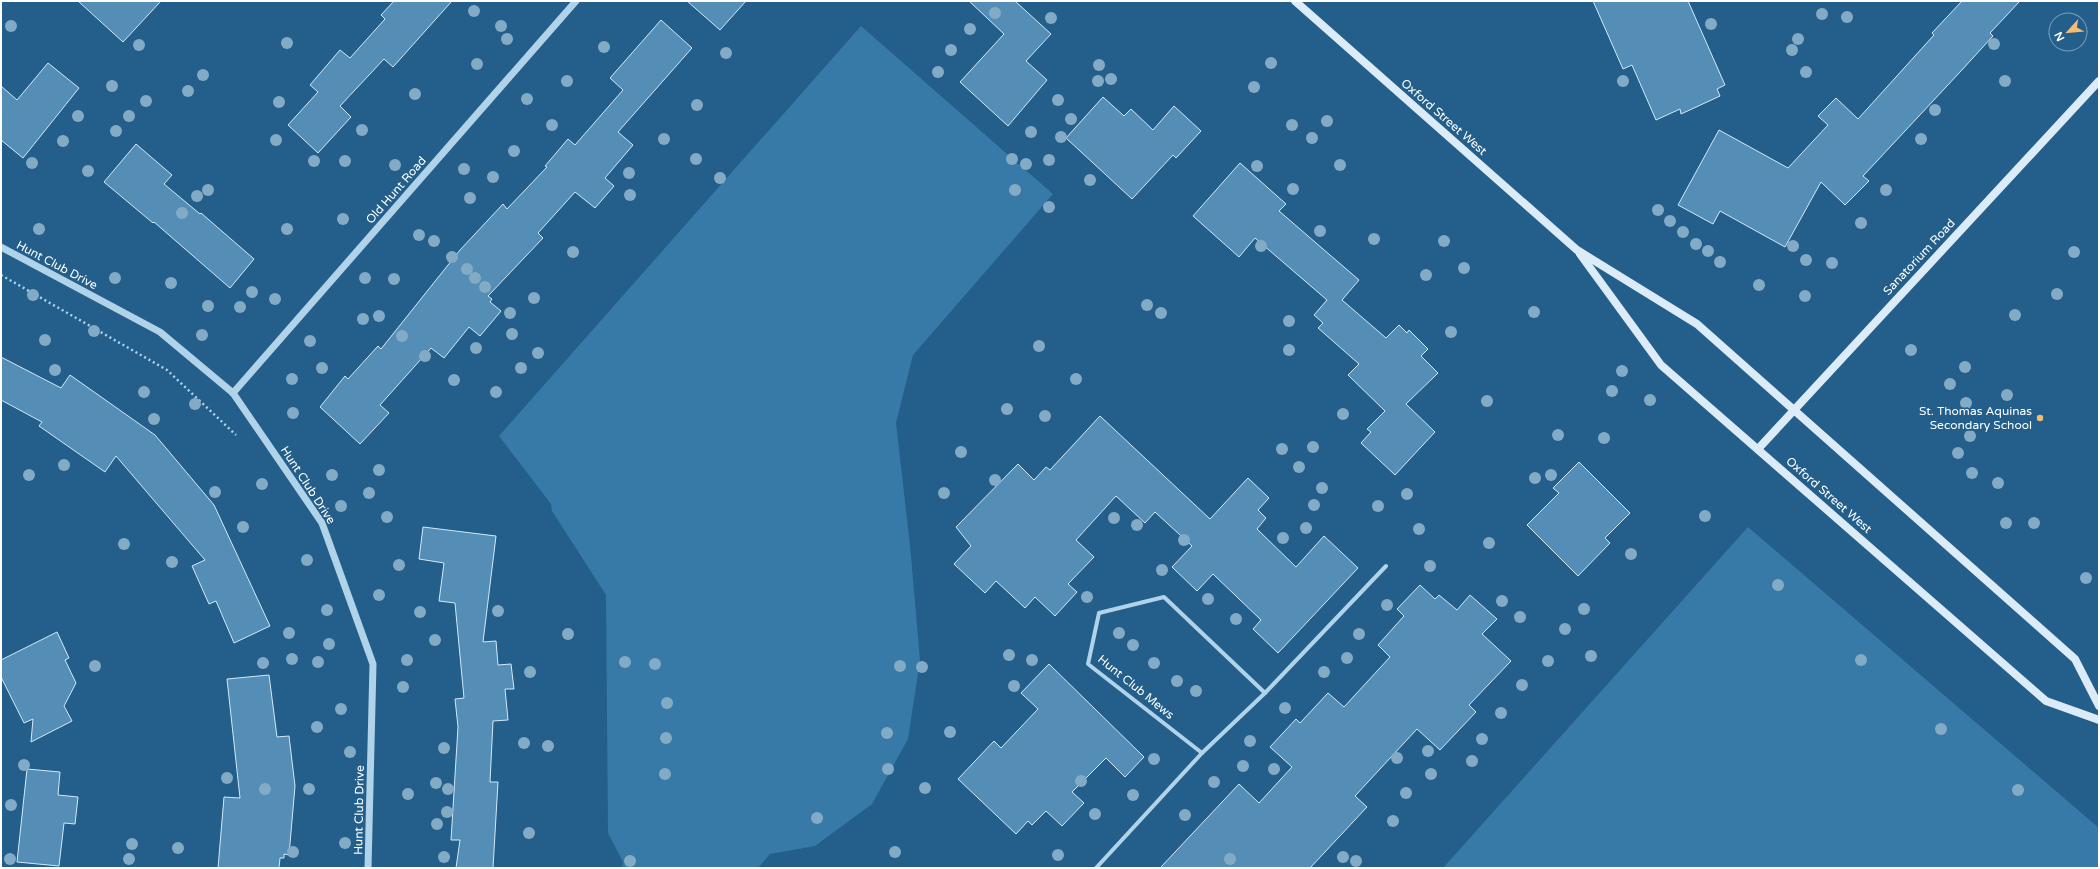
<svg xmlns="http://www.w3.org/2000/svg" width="2100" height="869" font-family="'Varela Round',sans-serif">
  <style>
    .green { fill: #377aa7 }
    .building { fill: #548db5; stroke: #d4e9f8 }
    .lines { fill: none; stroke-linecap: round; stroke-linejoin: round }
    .path { stroke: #b0d3ea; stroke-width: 2.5; stroke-dasharray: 2 3; stroke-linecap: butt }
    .minor { stroke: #b0d3ea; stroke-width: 4 }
    .tertiary { stroke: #b0d3ea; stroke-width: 7 }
    .secondary { stroke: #dbecf8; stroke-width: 8 }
    .tree { fill: #84abc6 }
    .poi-dot { fill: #f5bd73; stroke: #235f8a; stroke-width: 1.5 }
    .labels { text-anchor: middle; stroke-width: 3.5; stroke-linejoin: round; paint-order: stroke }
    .street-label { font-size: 12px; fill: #fff; stroke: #235f8a }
    .poi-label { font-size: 12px; fill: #fff; stroke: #235f8a; text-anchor: end }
  </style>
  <rect width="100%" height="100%" fill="#235f8a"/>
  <!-- green -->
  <g class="green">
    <polygon points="861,26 1053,194 913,355 896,423 910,545 920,660 908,739 872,804 815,846 770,854 758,868 622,868 623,862 608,833 606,595 552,511 551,504 499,436"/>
    <polygon points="1748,527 2099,828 2099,868 1443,868"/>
  </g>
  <!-- building -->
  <g class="building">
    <polygon points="78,1 161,1 123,42"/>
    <polygon points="394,1 452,1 393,67 384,59 340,106 351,117 318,153 288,125 318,92 310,85 340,50 350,58 385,19 381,15"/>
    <polygon points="687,1 746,1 720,30"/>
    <polygon points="969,1 1015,1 1051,34 1026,61 1047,80 1008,126 960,82 1004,34"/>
    <polygon points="1593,1 1688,1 1725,85 1717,89 1720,96 1681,114 1680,109 1656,120 1632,65 1623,69"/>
    <polygon points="1962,1 2020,1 1990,33 1993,36 1960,72 1863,176 1869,181 1845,205 1821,182 1785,247 1720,211 1713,224 1678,205 1719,130 1788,168 1828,125 1818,116 1836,98 1858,119 1934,35 1932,33"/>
    <polygon points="661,20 692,48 618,132 633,145 605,178 614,186 595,208 575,192 538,233 543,238 488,296 492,299 490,302 501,311 480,336 469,327 444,358 431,348 380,405 389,413 360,444 320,407 345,376 348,379 378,346 381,349 460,250 503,204 507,209 547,167 545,166 568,139 575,145 623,90 610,78"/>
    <polygon points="48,63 79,88 23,158 1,140 1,86 17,100"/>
    <polygon points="1103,97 1124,116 1131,109 1153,130 1174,106 1201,131 1176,158 1173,155 1132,199 1066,138"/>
    <polygon points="136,144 172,175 164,184 200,214 201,213 254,259 230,288 154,222 153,223 104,182"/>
    <polygon points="1240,163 1286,204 1279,211 1359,280 1342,300 1386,338 1399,325 1407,333 1409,330 1428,349 1421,356 1438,373 1406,404 1435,432 1395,475 1361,443 1371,432 1367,429 1385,411 1348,375 1359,364 1318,328 1323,323 1314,315 1327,300 1255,238 1239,257 1193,216"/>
    <polygon points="1,357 61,388 70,375 155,435 214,505 270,626 234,643 216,601 209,604 192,566 205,560 116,456 105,472 39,426 42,422 1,400"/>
    <polygon points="1100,416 1210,519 1248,478 1269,498 1258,510 1266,518 1257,529 1296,567 1324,536 1358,568 1278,653 1253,629 1261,620 1213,574 1197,591 1172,567 1192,546 1155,512 1145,523 1116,496 1076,540 1094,557 1068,584 1077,592 1055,616 1035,597 1025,608 996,581 985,593 954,564 971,546 956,527 1018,464 1034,480 1046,467 1050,470"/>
    <polygon points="1579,462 1630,513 1605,538 1610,543 1578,576 1527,525 1559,493 1553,488"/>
    <polygon points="423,527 496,536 483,642 496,641 498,665 511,664 514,689 505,689 508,720 493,721 490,782 498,782 493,868 456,868 460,840 451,840 458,727 455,699 464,698 455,603 439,601 444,563 419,559"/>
    <polygon points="1420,585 1435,599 1439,595 1457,610 1470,595 1497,619 1482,634 1511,661 1469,705 1476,712 1440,750 1417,729 1355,796 1367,807 1310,868 1160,868 1239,784 1259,803 1292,767 1270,747 1296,719 1300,723 1328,693 1344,707 1390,657 1378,645 1404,616 1397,609"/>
    <polygon points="57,632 69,658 65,660 76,683 64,706 72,721 31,742 33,719 24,723 1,677 1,660"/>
    <polygon points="1049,664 1144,757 1125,777 1106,758 1072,792 1084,803 1062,826 1046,811 1032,825 1028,821 1016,834 958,779 994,741 1001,748 1038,709 1021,693"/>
    <polygon points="269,675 277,737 289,736 295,786 289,855 284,854 284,858 280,858 279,868 218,868 224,797 240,798 227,679"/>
    <polygon points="27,769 60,772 58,795 78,797 75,824 64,823 59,866 17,862"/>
  </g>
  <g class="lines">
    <!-- path -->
    <polyline class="path" points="1,275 167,370 236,435"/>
    <!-- minor -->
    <g class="minor">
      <polyline points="1202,753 1088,664 1099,613 1164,597 1265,693"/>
      <polyline points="1096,868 1202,753 1265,693 1386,566"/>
    </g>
    <!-- tertiary -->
    <g class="tertiary">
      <polyline points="1,247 160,332 233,393 322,523 373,664 368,868"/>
      <polyline points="233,393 576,1"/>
    </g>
    <!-- secondary -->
    <g class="secondary">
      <polyline points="1295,1 1577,250 1697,324 2075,659 2099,706"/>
      <polyline points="1580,254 1661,365 2046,701 2099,720"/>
      <polyline points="1758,449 2099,81"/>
    </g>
  </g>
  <!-- trees -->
  <g class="tree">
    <circle cx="474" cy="11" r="6"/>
    <circle cx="995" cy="13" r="6"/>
    <circle cx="1822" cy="14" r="6"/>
    <circle cx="1847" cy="17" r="6"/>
    <circle cx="1051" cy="18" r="6"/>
    <circle cx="1711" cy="24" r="6"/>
    <circle cx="11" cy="26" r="6"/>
    <circle cx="501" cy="26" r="6"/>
    <circle cx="970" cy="29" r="6"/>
    <circle cx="507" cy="39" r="6"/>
    <circle cx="1798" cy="39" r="6"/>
    <circle cx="287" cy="43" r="6"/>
    <circle cx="1994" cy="44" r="6"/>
    <circle cx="139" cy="45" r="6"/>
    <circle cx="604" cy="47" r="6"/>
    <circle cx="951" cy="50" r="6"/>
    <circle cx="1792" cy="50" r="6"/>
    <circle cx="726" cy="53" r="6"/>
    <circle cx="1271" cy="63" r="6"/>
    <circle cx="477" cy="64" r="6"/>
    <circle cx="1099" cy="65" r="6"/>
    <circle cx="938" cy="72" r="6"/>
    <circle cx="1806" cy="72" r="6"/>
    <circle cx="203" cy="75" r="6"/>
    <circle cx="1111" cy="79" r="6"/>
    <circle cx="567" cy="81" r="6"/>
    <circle cx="1098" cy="81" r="6"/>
    <circle cx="1623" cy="81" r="6"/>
    <circle cx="2005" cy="81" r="6"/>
    <circle cx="112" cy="86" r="6"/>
    <circle cx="1254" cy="87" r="6"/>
    <circle cx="188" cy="91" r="6"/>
    <circle cx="415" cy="94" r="6"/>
    <circle cx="527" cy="99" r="6"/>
    <circle cx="1058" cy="100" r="6"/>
    <circle cx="146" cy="101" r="6"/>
    <circle cx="279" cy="102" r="6"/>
    <circle cx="697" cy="105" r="6"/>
    <circle cx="1935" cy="110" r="6"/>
    <circle cx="78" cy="116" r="6"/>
    <circle cx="129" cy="116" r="6"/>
    <circle cx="1071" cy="119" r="6"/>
    <circle cx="1327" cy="121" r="6"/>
    <circle cx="552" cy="125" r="6"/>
    <circle cx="1292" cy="125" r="6"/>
    <circle cx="362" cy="130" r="6"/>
    <circle cx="116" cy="131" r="6"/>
    <circle cx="1031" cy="132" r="6"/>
    <circle cx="1061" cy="137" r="6"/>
    <circle cx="1312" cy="138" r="6"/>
    <circle cx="664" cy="139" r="6"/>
    <circle cx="1921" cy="139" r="6"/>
    <circle cx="276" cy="140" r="6"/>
    <circle cx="63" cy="141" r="6"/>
    <circle cx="514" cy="151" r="6"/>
    <circle cx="696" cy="159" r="6"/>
    <circle cx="1012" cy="159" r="6"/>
    <circle cx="1049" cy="160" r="6"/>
    <circle cx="314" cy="161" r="6"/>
    <circle cx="345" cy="161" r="6"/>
    <circle cx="32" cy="163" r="6"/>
    <circle cx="1026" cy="164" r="6"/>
    <circle cx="395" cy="165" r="6"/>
    <circle cx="1340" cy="165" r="6"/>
    <circle cx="1257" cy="166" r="6"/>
    <circle cx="464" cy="169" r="6"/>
    <circle cx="88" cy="171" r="6"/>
    <circle cx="629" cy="173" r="6"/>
    <circle cx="493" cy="177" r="6"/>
    <circle cx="720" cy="178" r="6"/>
    <circle cx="1090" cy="180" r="6"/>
    <circle cx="1293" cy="189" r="6"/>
    <circle cx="208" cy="190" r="6"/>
    <circle cx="1015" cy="190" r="6"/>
    <circle cx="1886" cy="190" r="6"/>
    <circle cx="630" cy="195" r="6"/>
    <circle cx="197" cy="196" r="6"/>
    <circle cx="470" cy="198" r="6"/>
    <circle cx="1049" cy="207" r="6"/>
    <circle cx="1658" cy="210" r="6"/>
    <circle cx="182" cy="213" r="6"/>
    <circle cx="343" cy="219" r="6"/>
    <circle cx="1670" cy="221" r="6"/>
    <circle cx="1861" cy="223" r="6"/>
    <circle cx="39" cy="229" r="6"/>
    <circle cx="287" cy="229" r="6"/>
    <circle cx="1320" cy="231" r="6"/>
    <circle cx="1683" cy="232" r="6"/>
    <circle cx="419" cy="235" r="6"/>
    <circle cx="1374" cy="239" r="6"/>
    <circle cx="434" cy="241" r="6"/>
    <circle cx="1444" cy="241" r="6"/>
    <circle cx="1696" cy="244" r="6"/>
    <circle cx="1261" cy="246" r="6"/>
    <circle cx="1793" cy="246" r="6"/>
    <circle cx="1708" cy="251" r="6"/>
    <circle cx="573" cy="252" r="6"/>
    <circle cx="2074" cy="252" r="6"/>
    <circle cx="452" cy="257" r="6"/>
    <circle cx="1806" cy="260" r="6"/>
    <circle cx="1720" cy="262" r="6"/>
    <circle cx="1832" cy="263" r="6"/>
    <circle cx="1464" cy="268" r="6"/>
    <circle cx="467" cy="269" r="6"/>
    <circle cx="1426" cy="275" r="6"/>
    <circle cx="115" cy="278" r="6"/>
    <circle cx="365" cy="278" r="6"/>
    <circle cx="475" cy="278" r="6"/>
    <circle cx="394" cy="279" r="6"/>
    <circle cx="171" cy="283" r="6"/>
    <circle cx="1759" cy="285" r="6"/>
    <circle cx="485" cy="287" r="6"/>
    <circle cx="252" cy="292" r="6"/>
    <circle cx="2057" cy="294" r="6"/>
    <circle cx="33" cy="295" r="6"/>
    <circle cx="1805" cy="296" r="6"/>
    <circle cx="534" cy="298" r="6"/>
    <circle cx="275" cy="299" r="6"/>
    <circle cx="1147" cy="305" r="6"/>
    <circle cx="208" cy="306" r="6"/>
    <circle cx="240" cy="307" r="6"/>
    <circle cx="1534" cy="312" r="6"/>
    <circle cx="510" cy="313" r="6"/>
    <circle cx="1161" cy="313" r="6"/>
    <circle cx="2015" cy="315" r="6"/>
    <circle cx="379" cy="316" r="6"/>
    <circle cx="363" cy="319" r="6"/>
    <circle cx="1289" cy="321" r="6"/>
    <circle cx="94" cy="331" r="6"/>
    <circle cx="1451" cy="332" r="6"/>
    <circle cx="512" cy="334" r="6"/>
    <circle cx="202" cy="335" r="6"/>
    <circle cx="402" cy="336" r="6"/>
    <circle cx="45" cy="340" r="6"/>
    <circle cx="310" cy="341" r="6"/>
    <circle cx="1039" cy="346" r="6"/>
    <circle cx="476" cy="348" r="6"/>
    <circle cx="1289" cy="350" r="6"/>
    <circle cx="1911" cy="350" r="6"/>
    <circle cx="538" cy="353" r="6"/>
    <circle cx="425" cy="356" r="6"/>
    <circle cx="1965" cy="367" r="6"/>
    <circle cx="322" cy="368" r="6"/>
    <circle cx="521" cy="368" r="6"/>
    <circle cx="55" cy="370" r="6"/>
    <circle cx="1622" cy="371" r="6"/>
    <circle cx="292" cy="379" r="6"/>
    <circle cx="1076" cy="379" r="6"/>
    <circle cx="454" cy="380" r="6"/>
    <circle cx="1950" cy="384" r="6"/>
    <circle cx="1612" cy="391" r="6"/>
    <circle cx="144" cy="392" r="6"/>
    <circle cx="496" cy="392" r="6"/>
    <circle cx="2007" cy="395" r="6"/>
    <circle cx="1650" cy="400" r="6"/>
    <circle cx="1487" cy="401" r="6"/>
    <circle cx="1966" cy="403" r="6"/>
    <circle cx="195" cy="404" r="6"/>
    <circle cx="1007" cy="409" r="6"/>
    <circle cx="293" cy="413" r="6"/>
    <circle cx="1343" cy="414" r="6"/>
    <circle cx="1045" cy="416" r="6"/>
    <circle cx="154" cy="419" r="6"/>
    <circle cx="1558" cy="435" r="6"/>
    <circle cx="1970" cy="436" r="6"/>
    <circle cx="1604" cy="438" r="6"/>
    <circle cx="1313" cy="447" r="6"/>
    <circle cx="1282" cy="449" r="6"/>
    <circle cx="961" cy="452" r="6"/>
    <circle cx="1958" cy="453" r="6"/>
    <circle cx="64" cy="465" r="6"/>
    <circle cx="1299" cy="467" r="6"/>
    <circle cx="379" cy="470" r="6"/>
    <circle cx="1972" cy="473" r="6"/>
    <circle cx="29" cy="475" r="6"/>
    <circle cx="332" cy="475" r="6"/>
    <circle cx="1551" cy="475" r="6"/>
    <circle cx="1535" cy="478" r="6"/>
    <circle cx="995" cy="480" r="6"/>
    <circle cx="1998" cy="483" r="6"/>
    <circle cx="262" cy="484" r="6"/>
    <circle cx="1322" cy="488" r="6"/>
    <circle cx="215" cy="492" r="6"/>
    <circle cx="369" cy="493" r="6"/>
    <circle cx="944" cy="493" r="6"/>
    <circle cx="1407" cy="494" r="6"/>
    <circle cx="1314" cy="505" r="6"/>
    <circle cx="341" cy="506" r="6"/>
    <circle cx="1378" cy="506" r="6"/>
    <circle cx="1705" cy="516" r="6"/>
    <circle cx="387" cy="517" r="6"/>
    <circle cx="1114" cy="518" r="6"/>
    <circle cx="2006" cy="523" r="6"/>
    <circle cx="2034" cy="523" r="6"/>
    <circle cx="1137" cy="525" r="6"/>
    <circle cx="243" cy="527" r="6"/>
    <circle cx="1306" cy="528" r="6"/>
    <circle cx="1419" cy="529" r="6"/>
    <circle cx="1283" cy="538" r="6"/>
    <circle cx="1184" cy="540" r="6"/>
    <circle cx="1489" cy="543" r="6"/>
    <circle cx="124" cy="544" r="6"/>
    <circle cx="1631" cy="554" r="6"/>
    <circle cx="307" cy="560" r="6"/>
    <circle cx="172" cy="562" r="6"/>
    <circle cx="399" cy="565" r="6"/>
    <circle cx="1430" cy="566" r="6"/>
    <circle cx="1162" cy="570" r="6"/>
    <circle cx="2086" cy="578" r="6"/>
    <circle cx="1778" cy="585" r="6"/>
    <circle cx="379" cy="595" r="6"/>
    <circle cx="1087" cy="597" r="6"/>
    <circle cx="1208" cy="599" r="6"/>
    <circle cx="1502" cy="601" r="6"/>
    <circle cx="1387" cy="605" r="6"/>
    <circle cx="1584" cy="609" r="6"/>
    <circle cx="327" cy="610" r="6"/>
    <circle cx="498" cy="611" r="6"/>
    <circle cx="420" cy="612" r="6"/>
    <circle cx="1520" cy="617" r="6"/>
    <circle cx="1236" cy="619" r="6"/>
    <circle cx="1565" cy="629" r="6"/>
    <circle cx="289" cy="633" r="6"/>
    <circle cx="1119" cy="633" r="6"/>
    <circle cx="568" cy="634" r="6"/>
    <circle cx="1359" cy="634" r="6"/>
    <circle cx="435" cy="640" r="6"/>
    <circle cx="329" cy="644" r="6"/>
    <circle cx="1133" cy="645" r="6"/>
    <circle cx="1009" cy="655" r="6"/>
    <circle cx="1591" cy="656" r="6"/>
    <circle cx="1347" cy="658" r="6"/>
    <circle cx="292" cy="659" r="6"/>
    <circle cx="407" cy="660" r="6"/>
    <circle cx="1032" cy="660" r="6"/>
    <circle cx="1861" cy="660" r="6"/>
    <circle cx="1548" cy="661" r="6"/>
    <circle cx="318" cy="662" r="6"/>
    <circle cx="625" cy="662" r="6"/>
    <circle cx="263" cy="663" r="6"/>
    <circle cx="1154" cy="663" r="6"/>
    <circle cx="655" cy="664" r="6"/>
    <circle cx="95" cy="666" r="6"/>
    <circle cx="900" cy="666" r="6"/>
    <circle cx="922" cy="667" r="6"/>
    <circle cx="530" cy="672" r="6"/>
    <circle cx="1324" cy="672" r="6"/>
    <circle cx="1177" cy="681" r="6"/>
    <circle cx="1522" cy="685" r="6"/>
    <circle cx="1014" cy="686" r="6"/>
    <circle cx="403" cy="687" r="6"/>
    <circle cx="1196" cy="691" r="6"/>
    <circle cx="667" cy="703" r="6"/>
    <circle cx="1285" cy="708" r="6"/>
    <circle cx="341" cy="709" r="6"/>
    <circle cx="1501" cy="713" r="6"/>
    <circle cx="317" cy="727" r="6"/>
    <circle cx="1941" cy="729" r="6"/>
    <circle cx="950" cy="732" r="6"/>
    <circle cx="887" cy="733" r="6"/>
    <circle cx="666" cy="738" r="6"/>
    <circle cx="1482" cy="739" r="6"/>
    <circle cx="1250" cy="741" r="6"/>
    <circle cx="524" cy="743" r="6"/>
    <circle cx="548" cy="746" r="6"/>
    <circle cx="444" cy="748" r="6"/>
    <circle cx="1428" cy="751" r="6"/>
    <circle cx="350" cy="752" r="6"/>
    <circle cx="1397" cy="758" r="6"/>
    <circle cx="1154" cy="759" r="6"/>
    <circle cx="1472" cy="761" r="6"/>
    <circle cx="24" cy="765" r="6"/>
    <circle cx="1243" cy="766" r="6"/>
    <circle cx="888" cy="769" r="6"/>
    <circle cx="1274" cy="769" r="6"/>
    <circle cx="665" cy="774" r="6"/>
    <circle cx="1431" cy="774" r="6"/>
    <circle cx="227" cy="778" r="6"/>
    <circle cx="1081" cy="781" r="6"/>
    <circle cx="1214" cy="782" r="6"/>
    <circle cx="436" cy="783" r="6"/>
    <circle cx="925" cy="788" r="6"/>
    <circle cx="265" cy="789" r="6"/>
    <circle cx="309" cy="789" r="6"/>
    <circle cx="448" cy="789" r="6"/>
    <circle cx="2018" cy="790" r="6"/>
    <circle cx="1406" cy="793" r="6"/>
    <circle cx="408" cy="794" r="6"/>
    <circle cx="1133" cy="795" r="6"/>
    <circle cx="11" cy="805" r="6"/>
    <circle cx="447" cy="812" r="6"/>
    <circle cx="1095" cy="814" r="6"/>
    <circle cx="1185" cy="815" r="6"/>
    <circle cx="817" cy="818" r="6"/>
    <circle cx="1393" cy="821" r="6"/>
    <circle cx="437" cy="824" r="6"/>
    <circle cx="529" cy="833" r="6"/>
    <circle cx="345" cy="843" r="6"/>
    <circle cx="132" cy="844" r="6"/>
    <circle cx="178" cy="848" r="6"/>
    <circle cx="293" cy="852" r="6"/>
    <circle cx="895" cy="852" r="6"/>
    <circle cx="1058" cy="855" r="6"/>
    <circle cx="444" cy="857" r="6"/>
    <circle cx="1343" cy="857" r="6"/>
    <circle cx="10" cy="859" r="6"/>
    <circle cx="129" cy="859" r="6"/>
    <circle cx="1230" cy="859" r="6"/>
    <circle cx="630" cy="861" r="6"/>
    <circle cx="1356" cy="861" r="6"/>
  </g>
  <!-- markers -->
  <circle class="poi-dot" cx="2040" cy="418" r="4"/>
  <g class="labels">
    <!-- street labels -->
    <g class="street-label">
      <text transform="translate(1444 117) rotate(41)" y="4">Oxford Street West</text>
      <text transform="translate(396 190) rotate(-49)" y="4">Old Hunt Road</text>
      <text transform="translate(1919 257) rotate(-47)" y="4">Sanatorium Road</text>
      <text transform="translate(57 265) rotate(28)" y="4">Hunt Club Drive</text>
      <text transform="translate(308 485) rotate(57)" y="4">Hunt Club Drive</text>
      <text transform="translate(1829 495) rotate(41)" y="4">Oxford Street West</text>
      <text transform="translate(1136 687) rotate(39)" y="4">Hunt Club Mews</text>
      <text transform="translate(359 810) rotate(-89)" y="4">Hunt Club Drive</text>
    </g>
    <!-- poi labels -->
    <g class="poi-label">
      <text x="2032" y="415">St. Thomas Aquinas<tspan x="2032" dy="14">Secondary School</tspan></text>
    </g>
  </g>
  <!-- border -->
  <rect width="2100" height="869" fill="none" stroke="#ffffff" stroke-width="4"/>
  <!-- north arrow -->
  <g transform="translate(2068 32) rotate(243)"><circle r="19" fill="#235f8a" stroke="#7b9fb9"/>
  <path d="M0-3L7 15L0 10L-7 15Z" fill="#f5bd73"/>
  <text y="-6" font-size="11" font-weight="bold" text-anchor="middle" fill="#ffffff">N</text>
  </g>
</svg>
